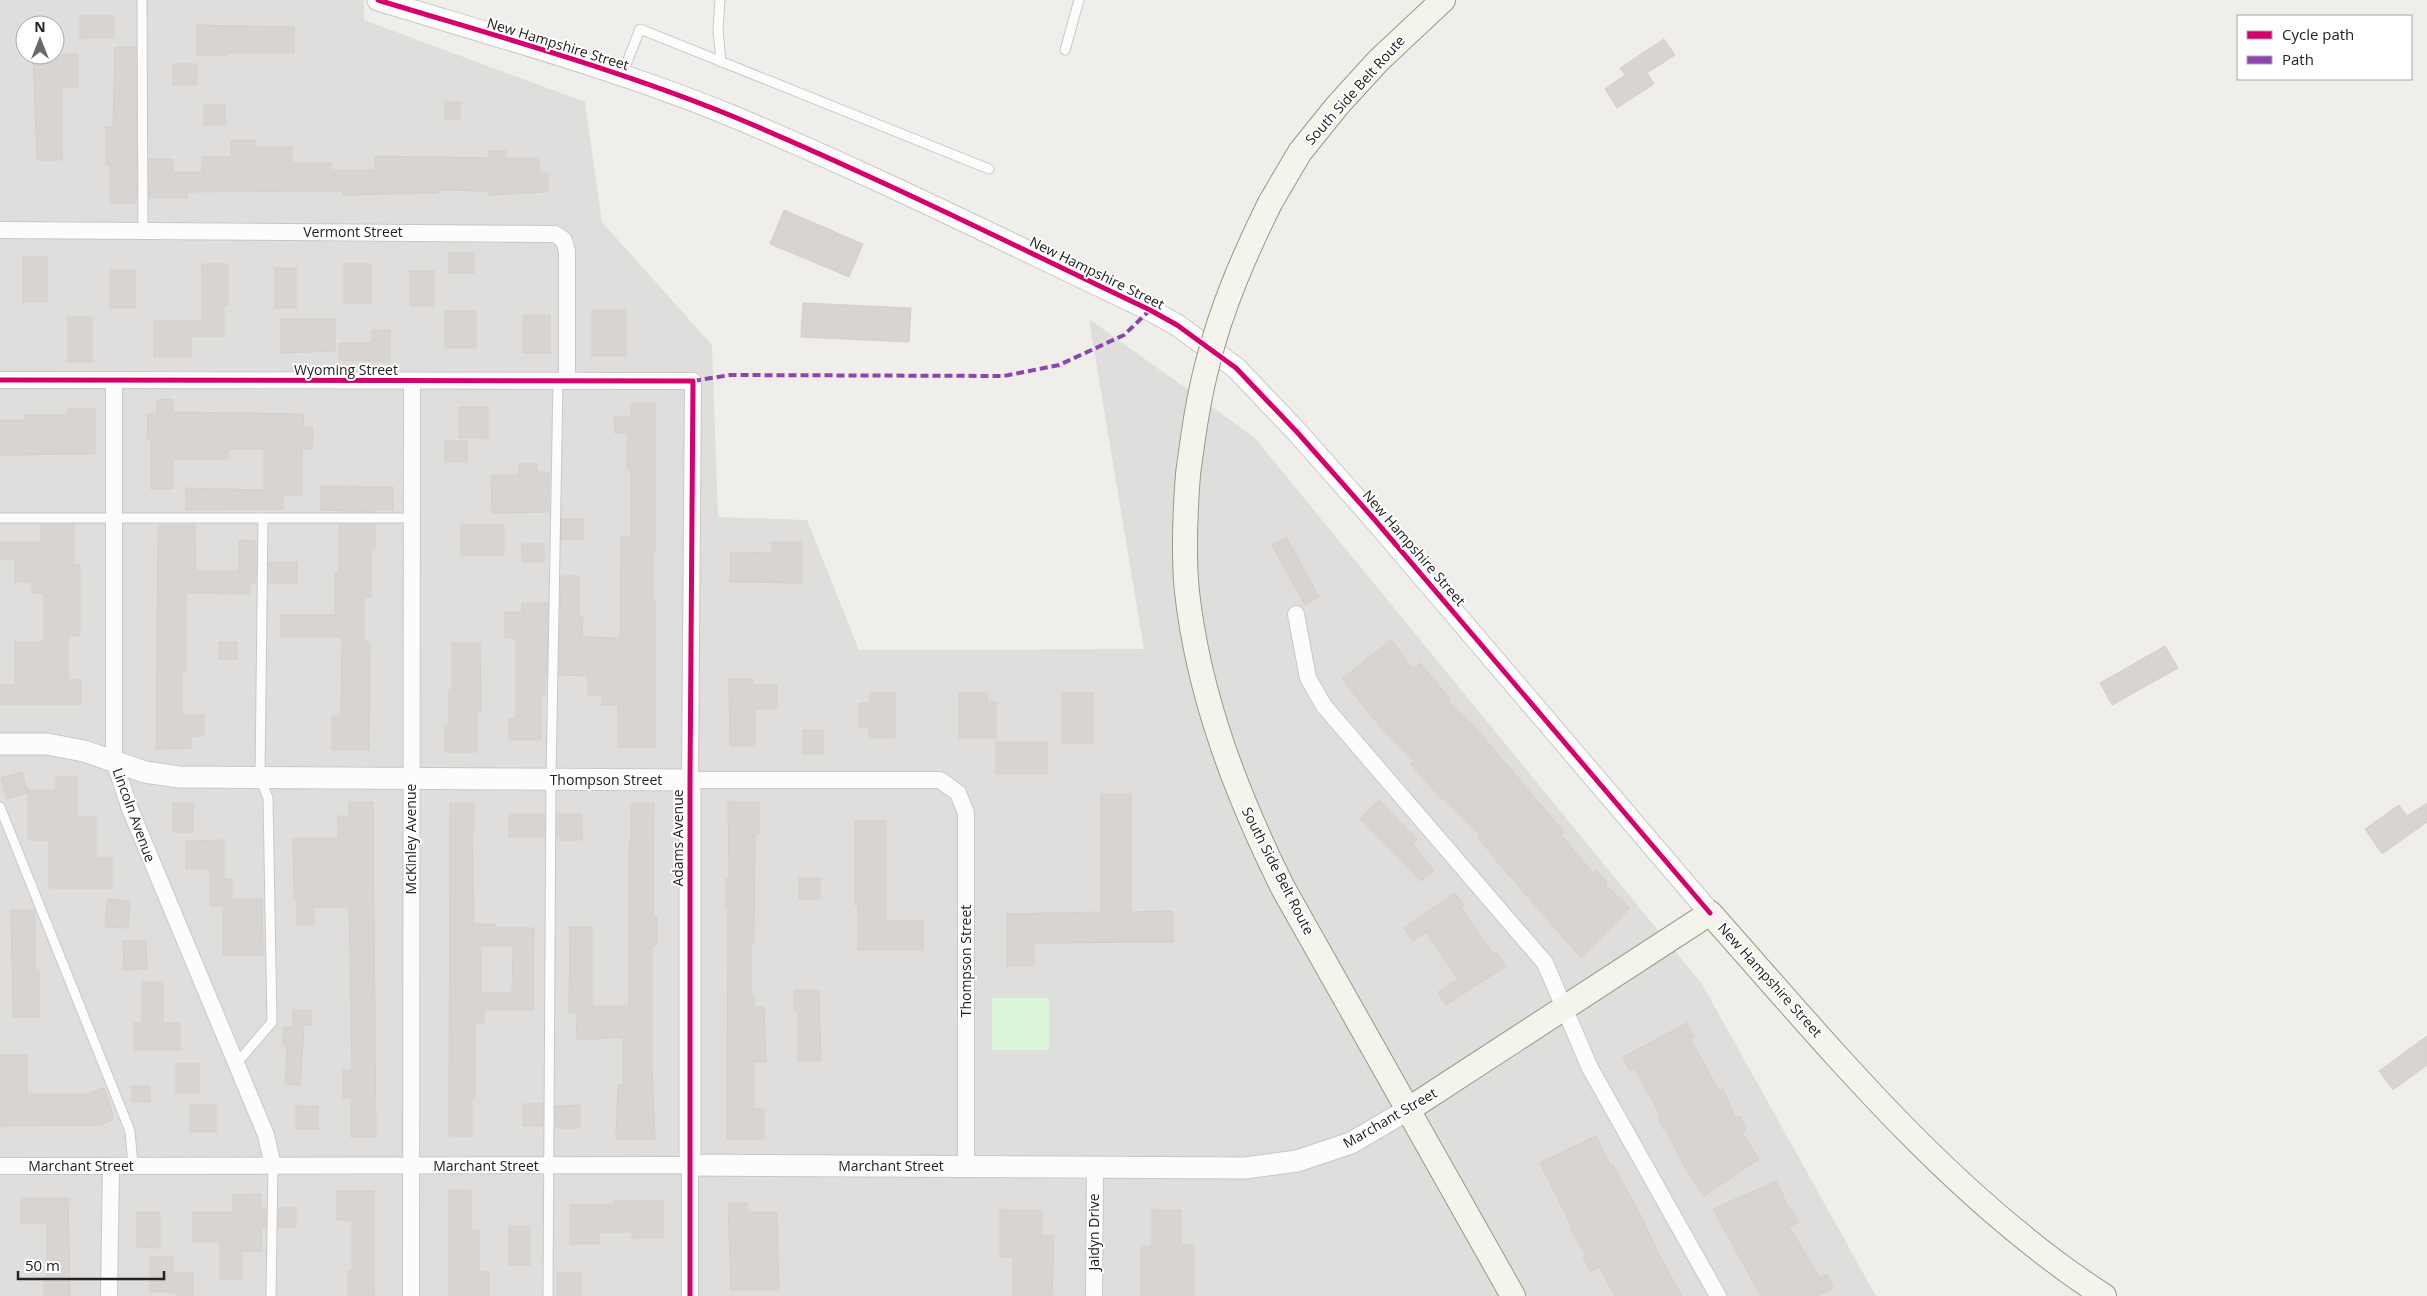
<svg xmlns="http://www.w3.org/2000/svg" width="2427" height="1296" font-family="'Open Sans',sans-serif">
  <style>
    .residential { fill: #dfdedc; fill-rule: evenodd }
    .park { fill: #daf5da }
    .building { fill: #d7d4d2; stroke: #d3d0cc; fill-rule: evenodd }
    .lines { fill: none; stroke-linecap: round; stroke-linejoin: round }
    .service-casing { stroke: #c9c8c7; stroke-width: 11 }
    .minor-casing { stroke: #c9c8c7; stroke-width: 18 }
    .tertiary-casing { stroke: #c9c8c7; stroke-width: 23 }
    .secondary-casing { stroke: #999a82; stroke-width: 26 }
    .service { stroke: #fdfcfc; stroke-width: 9 }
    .minor { stroke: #fdfcfc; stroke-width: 16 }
    .tertiary { stroke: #fdfcfc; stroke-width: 21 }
    .secondary { stroke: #f4f4ed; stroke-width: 24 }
    .secondary-bridge-casing { stroke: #999a82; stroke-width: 26; stroke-linecap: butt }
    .secondary-bridge { stroke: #f4f4ed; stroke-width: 24 }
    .quiet { stroke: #8e44ad; stroke-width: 4; stroke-dasharray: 8 4; stroke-linecap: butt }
    .cycleway-casing { stroke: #fff; stroke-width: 8 }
    .cycleway { stroke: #d6006c; stroke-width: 5 }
    .labels { text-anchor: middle; stroke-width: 4; stroke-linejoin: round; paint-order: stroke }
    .street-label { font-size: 14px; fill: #222; stroke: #fff }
  </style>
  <rect width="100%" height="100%" fill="#f0eeeb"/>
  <!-- residential -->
  <path class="residential" d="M0 0H364V20L585 102 602 222 712 345 718 517 807 520 859 650 1144 649 1089 319 1254 437 1702 984 1876 1296H0ZM25 25H55V55H25Z"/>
  <!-- park -->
  <rect class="park" x="992" y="998" width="57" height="52"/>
  <!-- building -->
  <g class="building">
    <rect x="80" y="16" width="34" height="22"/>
    <polygon points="197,25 294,27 294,53 227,53 227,55 197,55"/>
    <polygon points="1664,39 1675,55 1647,73 1654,84 1617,108 1605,89 1625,75 1620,68"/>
    <polygon points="115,47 136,47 137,198 135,198 135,203 110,203 110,165 106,165 106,127 113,127"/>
    <polygon points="78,54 78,87 62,87 62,160 37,160 33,55"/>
    <rect x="173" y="64" width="24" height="21"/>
    <rect x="445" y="102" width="15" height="17"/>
    <rect x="204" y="105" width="21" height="20"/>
    <polygon points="231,140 256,140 256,147 292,147 292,163 331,163 331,170 375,170 375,156 489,158 489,151 506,151 506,158 539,158 539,173 548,173 548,192 489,195 489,191 438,190 438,193 343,195 343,191 187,192 187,198 149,198 149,159 173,159 173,172 202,172 202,157 231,157"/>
    <polygon points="784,210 863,244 849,277 770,244"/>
    <rect x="449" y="253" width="25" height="20"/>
    <rect x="23" y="257" width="24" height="45"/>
    <polygon points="202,264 228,264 228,305 224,305 224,336 191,336 191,357 154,357 154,321 202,321"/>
    <rect x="344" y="264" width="27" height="39"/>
    <rect x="275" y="268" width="21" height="40"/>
    <rect x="110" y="270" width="25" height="38"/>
    <rect x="410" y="271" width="24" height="35"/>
    <polygon points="803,303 911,308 909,342 801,337"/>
    <rect x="592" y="310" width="34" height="46"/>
    <rect x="445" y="311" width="31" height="37"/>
    <rect x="523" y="315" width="27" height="38"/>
    <rect x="68" y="317" width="24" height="45"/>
    <polygon points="281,319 335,319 335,351 281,353"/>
    <polygon points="372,330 390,330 390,362 339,360 339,343 372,343"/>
    <polygon points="173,399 173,412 303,414 304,427 313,427 312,449 302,449 302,495 283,495 283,509 186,510 186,488 264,490 264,449 228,449 228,459 173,459 173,489 151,489 151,440 147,440 148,414 157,414 157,400"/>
    <polygon points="631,403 655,403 655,551 653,551 653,601 655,601 655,747 618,747 618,705 602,705 602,695 588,695 588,676 559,675 561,576 579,576 579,617 583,617 582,637 620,638 621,537 631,537 631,470 627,470 627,433 615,433 614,417 631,417"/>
    <rect x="459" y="407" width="29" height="31"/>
    <polygon points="67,409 95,409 95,454 0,455 0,420 25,420 25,415 67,415"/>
    <rect x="445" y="441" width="22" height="21"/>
    <polygon points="519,464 537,464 537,472 549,472 549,512 492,513 491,475 519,475"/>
    <polygon points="321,486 393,487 393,510 375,510 375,512 321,510"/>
    <polygon points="562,519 583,519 583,539 561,539"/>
    <polygon points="41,524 74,524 74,565 80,565 80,636 68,636 68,680 81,680 81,704 0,704 0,685 15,685 15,642 44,642 44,593 32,593 32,582 15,582 15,559 0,559 0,542 41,542"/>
    <polygon points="339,524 375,524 375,548 371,547 371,597 364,597 364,642 370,642 369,750 332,750 332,716 341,716 342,637 281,637 281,615 335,615 335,572 339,572"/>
    <polygon points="158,525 195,525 196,571 239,571 239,540 256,541 256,583 250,583 250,594 186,593 186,671 182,671 182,715 204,715 204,736 191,736 191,748 156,749"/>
    <rect x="461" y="525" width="43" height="30"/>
    <polygon points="1286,537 1319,597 1305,605 1272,545"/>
    <polygon points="772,542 802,542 802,583 730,582 731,552 772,553"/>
    <rect x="522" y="544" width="22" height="18"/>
    <polygon points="269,562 297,562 297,583 268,583"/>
    <polygon points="522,603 548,603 547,675 545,675 545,695 541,695 541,740 509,740 509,719 516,719 516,638 505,638 505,612 522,612"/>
    <polygon points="1391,640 1413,669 1420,663 1450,699 1448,701 1473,725 1564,832 1561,835 1593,873 1596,870 1607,882 1605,884 1630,908 1581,958 1500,865 1478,837 1480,835 1444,799 1443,800 1410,764 1414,761 1382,729 1342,679"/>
    <rect x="219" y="642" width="18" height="17"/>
    <polygon points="452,643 480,643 481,712 477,712 477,752 445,752 445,725 449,725 449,690 452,690"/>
    <polygon points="2165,646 2178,668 2112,705 2100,683"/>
    <polygon points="729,679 753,679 753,685 777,685 777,709 755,709 755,746 730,746"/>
    <polygon points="870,693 895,693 895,738 869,738 869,727 859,727 859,703 870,703"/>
    <polygon points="959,693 987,693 987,702 996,702 996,738 959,738"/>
    <rect x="1062" y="693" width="31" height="50"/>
    <rect x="803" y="730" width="20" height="24"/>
    <rect x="996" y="742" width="51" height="32"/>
    <polygon points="22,772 28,792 7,799 1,778"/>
    <polygon points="56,777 77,777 77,817 96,817 96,858 112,858 112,888 49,888 49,840 28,840 28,790 56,790"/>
    <polygon points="1101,794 1131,794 1131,912 1173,911 1173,942 1034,943 1034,966 1007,966 1007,914 1101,912"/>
    <polygon points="1379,800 1417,839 1413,844 1434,871 1421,881 1360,819"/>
    <polygon points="349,802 373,802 376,1137 351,1137 351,1098 343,1098 343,1070 352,1070 349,907 314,907 314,925 297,925 297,899 294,899 293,838 338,838 338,816 349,816"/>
    <polygon points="728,802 759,802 759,834 755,834 754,943 751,943 751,994 754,994 754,1007 764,1007 766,1062 754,1062 754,1109 764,1109 764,1139 727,1139 728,906 726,906 726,879 729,879"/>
    <rect x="173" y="803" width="20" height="29"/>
    <path d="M450 803H474V832H472L474 924H495V928H534L533 1010H484V1023H475V1097H472V1136H449ZM481 946H513L512 993H481Z"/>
    <polygon points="631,803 654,803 653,917 657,917 657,945 652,945 652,1070 655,1139 616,1139 618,1085 623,1085 623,1037 577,1040 576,1012 569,1012 570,927 592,927 592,1006 629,1006 629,842 631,842"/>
    <polygon points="2427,803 2427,822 2382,854 2365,829 2399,805 2407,816"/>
    <polygon points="509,814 545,814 544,837 509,837"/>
    <polygon points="557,814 582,814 582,840 560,840 560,837 557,837"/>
    <polygon points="855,821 886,821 886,921 923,921 923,950 858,950 858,905 855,905"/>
    <polygon points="224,840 224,879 232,879 232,899 262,899 263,955 223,955 223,906 210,906 210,869 186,869 186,841"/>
    <rect x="799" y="878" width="21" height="21"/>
    <polygon points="1455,893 1464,905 1461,908 1494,955 1497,953 1506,966 1446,1005 1438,992 1458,979 1426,932 1413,941 1404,928"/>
    <polygon points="107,899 130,901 128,928 105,927"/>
    <polygon points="11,910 35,910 35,970 39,970 39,1017 13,1017"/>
    <polygon points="123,941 146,941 147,969 124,970"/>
    <polygon points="142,982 163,982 163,1023 180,1023 180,1050 134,1050 134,1023 142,1023"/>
    <polygon points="794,990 819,990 821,1061 798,1061 798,1010 794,1010"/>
    <rect x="293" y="1010" width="18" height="15"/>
    <polygon points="1687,1023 1694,1037 1690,1038 1719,1091 1723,1089 1735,1118 1740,1116 1746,1130 1741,1132 1759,1159 1704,1196 1687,1171 1665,1128 1663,1129 1658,1115 1660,1114 1634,1068 1630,1071 1623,1057"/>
    <polygon points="283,1027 304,1027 300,1085 285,1084 287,1046 283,1046"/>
    <polygon points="2427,1036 2427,1065 2393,1090 2379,1071"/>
    <polygon points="0,1055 27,1055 27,1094 87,1094 104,1088 113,1114 113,1120 98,1125 0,1126"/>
    <rect x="176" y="1064" width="23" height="29"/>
    <rect x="132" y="1086" width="18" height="16"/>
    <rect x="523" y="1104" width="20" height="22"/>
    <rect x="190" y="1105" width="26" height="27"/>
    <polygon points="580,1105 580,1128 558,1128 555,1126 555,1106"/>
    <rect x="296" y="1106" width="22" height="23"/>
    <polygon points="1596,1136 1611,1167 1613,1165 1641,1216 1658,1253 1682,1296 1615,1296 1599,1267 1590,1271 1583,1257 1586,1256 1570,1228 1572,1227 1540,1163"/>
    <polygon points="1777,1181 1789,1210 1791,1209 1798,1222 1789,1227 1820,1278 1827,1274 1833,1288 1816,1296 1761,1296 1713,1209"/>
    <polygon points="449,1190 471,1190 471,1230 479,1230 479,1272 489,1272 489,1296 449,1296"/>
    <polygon points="337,1191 374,1191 374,1296 348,1296 348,1271 352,1271 352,1220 337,1220"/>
    <polygon points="261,1194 261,1208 266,1208 266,1227 261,1227 262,1251 242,1251 242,1279 220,1279 220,1242 193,1242 193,1212 233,1212 233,1195"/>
    <polygon points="21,1198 68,1198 70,1296 44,1296 44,1278 47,1278 47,1223 21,1223"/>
    <polygon points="614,1201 663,1201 663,1238 632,1238 632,1232 599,1232 599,1244 570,1244 570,1205 614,1205"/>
    <polygon points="728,1203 747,1203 747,1212 777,1212 779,1290 731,1290"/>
    <polygon points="279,1208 296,1208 296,1227 278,1227"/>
    <polygon points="1000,1210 1042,1210 1042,1236 1054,1236 1052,1296 1013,1296 1013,1257 1000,1257"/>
    <polygon points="1152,1210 1181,1210 1181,1245 1194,1245 1194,1296 1141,1296 1141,1246 1152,1246"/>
    <polygon points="137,1212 160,1212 160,1248 137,1247"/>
    <rect x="509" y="1226" width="21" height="39"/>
    <polygon points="150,1257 173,1257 173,1273 193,1273 193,1295 176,1295 176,1292 150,1292"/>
    <rect x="557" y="1273" width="24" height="23"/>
  </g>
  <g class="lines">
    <!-- service casing -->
    <g class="service-casing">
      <g id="service">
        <polyline points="142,0 143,231"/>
        <polyline points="720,0 718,30 721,62"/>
        <polyline points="1065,50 1079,0"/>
        <polyline points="622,75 640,29 989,169"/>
        <polyline points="0,518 412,518"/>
        <polyline points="0,807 130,1131 133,1166"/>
        <polyline points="236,1064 272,1022 268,798 260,778 263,518"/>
        <polyline points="271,1296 273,1166"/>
        <polyline points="548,1296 551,779 558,381"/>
      </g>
    </g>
    <!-- minor casing -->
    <g class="minor-casing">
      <g id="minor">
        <polyline points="0,230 555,234 564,240 567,252 567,381"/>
        <polyline points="0,380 693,381 690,780 940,780 958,793 966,813 966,1167"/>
        <polyline points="114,381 114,761 130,809 266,1135 273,1166"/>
        <polyline points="1296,614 1308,678 1324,706 1545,963 1590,1068 1718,1296"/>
        <polyline points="0,1166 690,1165 690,1296"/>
        <polyline points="109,1296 111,1166"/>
        <polyline points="411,1296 412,381"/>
        <polyline points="1094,1296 1095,1167"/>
      </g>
    </g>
    <!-- tertiary casing -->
    <g class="tertiary-casing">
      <g id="tertiary">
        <path d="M378 0C496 36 617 69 732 116 873 175 1011 244 1150 310L1177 325 1236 368 1297 432 1374 519 1710 913"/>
        <polyline points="0,744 47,744 84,751 145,772 179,777 690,780 690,1165 1245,1168 1297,1161 1351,1143 1409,1109"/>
      </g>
    </g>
    <!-- secondary casing -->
    <g class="secondary-casing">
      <g id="secondary">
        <polyline points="1270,203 1300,152 1337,106 1378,61 1443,0"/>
        <path d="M1188 474C1185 514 1183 553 1187 592 1199 698 1237 795 1283 888L1513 1296"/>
        <path d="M1409 1109 1710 913C1831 1049 1950 1196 2104 1296"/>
      </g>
    </g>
    <!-- service -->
    <use href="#service" class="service"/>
    <!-- minor -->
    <use href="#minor" class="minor"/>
    <!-- tertiary -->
    <use href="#tertiary" class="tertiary"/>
    <!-- secondary -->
    <use href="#secondary" class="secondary"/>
    <!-- secondary-bridge casing -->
    <g class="secondary-bridge-casing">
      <path id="secondary-bridge" d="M1188 474C1193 437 1198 399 1208 362 1222 306 1245 254 1270 203"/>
    </g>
    <!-- secondary-bridge -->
    <use href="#secondary-bridge" class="secondary-bridge"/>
    <!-- quiet -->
    <polyline class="quiet" points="693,381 730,375 1004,376 1059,365 1124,335 1150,310"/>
    <!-- cycleway casing -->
    <g class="cycleway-casing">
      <g id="cycleway">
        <path d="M378 0C496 36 617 69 732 116 873 175 1011 244 1150 310L1177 325 1236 368 1297 432 1374 519 1710 913"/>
        <polyline points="0,380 693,381 690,780 690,1296"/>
      </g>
    </g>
    <!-- cycleway -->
    <use href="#cycleway" class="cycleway"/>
  </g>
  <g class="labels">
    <!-- street labels -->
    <g class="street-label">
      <text transform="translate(558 44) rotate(17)" y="5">New Hampshire Street</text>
      <text transform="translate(1355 90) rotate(-48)" y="5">South Side Belt Route</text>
      <text x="353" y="237">Vermont Street</text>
      <text transform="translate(1097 273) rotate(26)" y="5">New Hampshire Street</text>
      <text x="346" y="375">Wyoming Street</text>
      <text transform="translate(1414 548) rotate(49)" y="5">New Hampshire Street</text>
      <text x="606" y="785">Thompson Street</text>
      <text transform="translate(134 815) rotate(70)" y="5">Lincoln Avenue</text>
      <text transform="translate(678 838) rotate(-90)" y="5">Adams Avenue</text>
      <text transform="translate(411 839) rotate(-90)" y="5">McKinley Avenue</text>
      <text transform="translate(1278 871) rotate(63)" y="5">South Side Belt Route</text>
      <text transform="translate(966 961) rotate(-90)" y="5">Thompson Street</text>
      <text transform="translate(1770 980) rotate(48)" y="5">New Hampshire Street</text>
      <text transform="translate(1390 1118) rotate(-30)" y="5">Marchant Street</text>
      <text x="81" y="1171">Marchant Street</text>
      <text x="486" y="1171">Marchant Street</text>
      <text x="891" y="1171">Marchant Street</text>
      <text transform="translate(1094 1232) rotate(-90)" y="5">Jaidyn Drive</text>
    </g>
  </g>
  <!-- legend -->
  <rect x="2237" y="15" width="175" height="65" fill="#ffffff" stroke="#a7a7a7"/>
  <rect x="2247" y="31" width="25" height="8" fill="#d6006c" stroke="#a7a7a7"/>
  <text x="2282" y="40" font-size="15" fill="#222222">Cycle path</text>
  <rect x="2247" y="56" width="25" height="8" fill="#8e44ad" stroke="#a7a7a7"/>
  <text x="2282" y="65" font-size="15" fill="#222222">Path</text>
  <!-- north arrow -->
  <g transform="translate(40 40)"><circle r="24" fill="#ffffff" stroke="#a7a7a7"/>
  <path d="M0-4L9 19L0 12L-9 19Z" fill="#6a6968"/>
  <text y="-8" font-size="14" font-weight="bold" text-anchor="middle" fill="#222222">N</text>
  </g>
  <!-- scale -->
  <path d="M18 1271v8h146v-8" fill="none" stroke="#222222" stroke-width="2.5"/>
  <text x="25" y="1271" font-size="15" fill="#222222" stroke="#ffffff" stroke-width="4" paint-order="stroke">50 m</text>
</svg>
